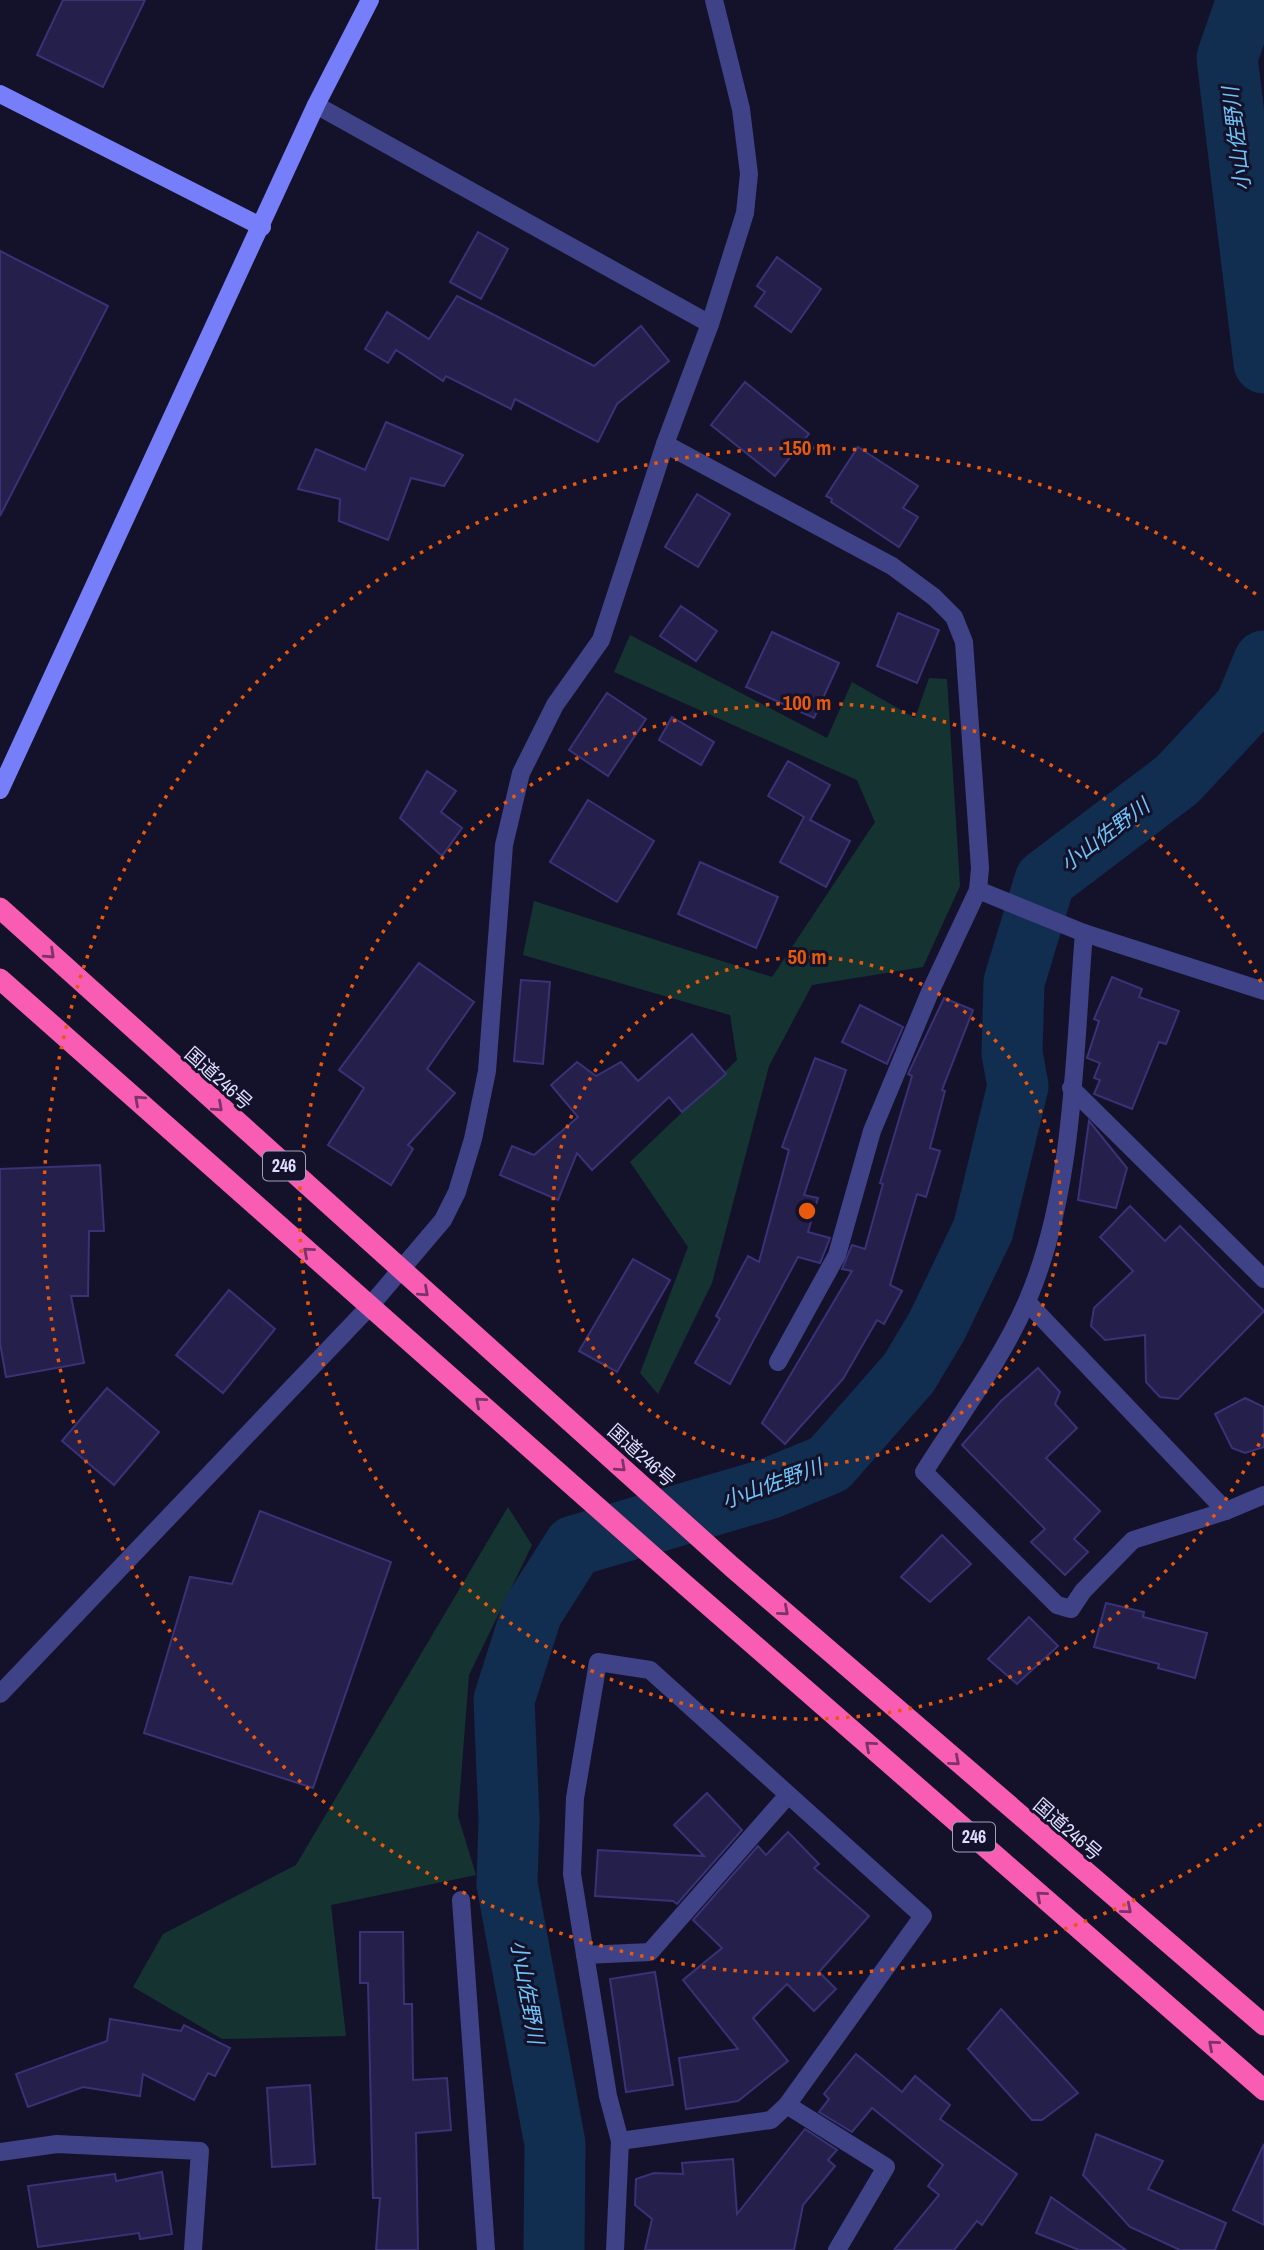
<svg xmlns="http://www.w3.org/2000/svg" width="1264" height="2250" font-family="'Archivo Narrow','Noto Sans JP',sans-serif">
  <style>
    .green { fill: #153431 }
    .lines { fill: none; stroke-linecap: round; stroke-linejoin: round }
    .river { stroke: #112d4f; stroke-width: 61 }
    .building { fill: #241f4b; stroke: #3a3276; stroke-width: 2 }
    .street { stroke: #3f4287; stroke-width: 18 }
    .secondary { stroke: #777efa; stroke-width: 18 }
    .highway { stroke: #f95cb3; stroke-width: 21 }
    .oneway { stroke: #7b3368 }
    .ring { fill: none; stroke: #e8590c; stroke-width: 3.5; stroke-dasharray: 3.5 7 }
    .labels { text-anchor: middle; stroke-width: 6; stroke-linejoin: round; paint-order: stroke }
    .shield { fill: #14122a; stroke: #a1a0be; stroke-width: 2 }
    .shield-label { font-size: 18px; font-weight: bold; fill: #deddfe }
    .street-label { font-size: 19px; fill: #deddfe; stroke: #14122a }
    .water-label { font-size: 21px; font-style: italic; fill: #6fc4fa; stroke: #14122a }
    .centre { fill: #e8590c; stroke: #14122a; stroke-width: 3.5 }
    .ring-label { font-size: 21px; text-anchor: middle; font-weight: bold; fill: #e8590c; stroke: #14122a; stroke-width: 6; stroke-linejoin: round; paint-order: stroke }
  </style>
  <rect width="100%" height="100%" fill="#14122a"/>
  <!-- green -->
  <g class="green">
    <polygon points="630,635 827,738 852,682 915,718 929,678 947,679 960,886 923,967 812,985 769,1066 712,1283 658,1394 640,1373 688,1247 630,1162 737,1060 730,1015 523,955 534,901 772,977 875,822 857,780 614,672"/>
    <polygon points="508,1507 532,1545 469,1675 458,1816 476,1875 331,1905 346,2036 222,2039 133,1987 163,1934 296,1865"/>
  </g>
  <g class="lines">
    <!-- river -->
    <g class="river">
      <polyline points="1247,0 1227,58 1264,363"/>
      <polyline points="554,2250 555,2144 507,1884 509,1819 504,1700 532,1612 574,1546 768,1489 829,1464 909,1373 937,1326 983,1230 1018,1086 1012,1053 1014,982 1045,880 1177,780 1245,707 1264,661"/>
    </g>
  </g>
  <!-- building -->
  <g class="building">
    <polygon points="63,0 145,0 103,87 37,55"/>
    <polygon points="478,232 508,249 481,299 450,282"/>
    <polygon points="0,251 108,306 0,516"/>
    <polygon points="777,257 821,289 791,332 755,306 765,292 757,286"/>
    <polygon points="457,296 594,366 641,326 669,361 617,404 598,442 515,399 511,409 446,376 443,381 396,350 388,363 365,349 387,312 429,339"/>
    <polygon points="745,382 809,434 775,476 711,425"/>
    <polygon points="386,422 463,455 444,486 411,478 388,540 339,521 340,499 298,489 316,449 365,470"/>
    <polygon points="858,447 918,486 903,508 918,517 899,547 831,502 832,499 826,496"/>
    <polygon points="697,494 730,514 698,567 665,547"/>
    <polygon points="681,606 717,631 696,661 660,636"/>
    <polygon points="898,613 939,630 917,683 877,666"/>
    <polygon points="772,632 839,663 814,718 746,687"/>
    <polygon points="607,693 646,719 608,776 569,750"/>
    <polygon points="672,717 714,742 701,765 659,740"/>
    <polygon points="788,761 830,785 810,820 850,841 826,887 780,862 804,817 768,796"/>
    <polygon points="427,771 456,791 441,812 462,828 442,856 400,818"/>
    <polygon points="588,800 654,841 617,902 550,862"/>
    <polygon points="700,862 778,897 756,948 678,914"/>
    <polygon points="419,963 474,1002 427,1069 455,1093 408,1145 413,1149 391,1185 328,1145 364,1088 339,1070"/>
    <polygon points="1112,977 1142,989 1139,997 1179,1011 1166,1044 1159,1042 1132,1109 1094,1094 1100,1080 1094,1078 1100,1063 1087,1058 1099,1021 1094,1019"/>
    <polygon points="521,980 550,982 543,1064 514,1061"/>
    <polygon points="944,998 973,1010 942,1090 945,1091 930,1148 940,1151 926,1197 917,1194 890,1285 902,1291 884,1324 877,1320 843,1379 785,1444 762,1423 852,1271 842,1269 852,1245 865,1249 883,1184 880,1183 912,1076 908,1074"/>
    <polygon points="860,1005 903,1027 887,1064 842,1042"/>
    <polygon points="692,1034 726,1074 682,1112 669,1097 592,1170 577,1153 558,1200 500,1175 512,1146 534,1155 578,1117 551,1085 577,1062 596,1076 621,1062 638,1081"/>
    <polygon points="815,1058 846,1070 804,1195 818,1198 808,1232 830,1238 820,1263 798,1257 730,1384 695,1363 720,1319 716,1316 748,1256 759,1262 789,1150 782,1147"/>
    <polygon points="1089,1121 1127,1168 1116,1208 1078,1200"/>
    <polygon points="100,1165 104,1231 89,1231 88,1296 71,1296 84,1363 6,1377 0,1343 0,1169"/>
    <polygon points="1130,1206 1165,1241 1180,1226 1264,1311 1178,1399 1160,1397 1146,1382 1145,1335 1105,1340 1091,1326 1094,1308 1133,1271 1100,1237"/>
    <polygon points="633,1259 670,1280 617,1372 579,1351"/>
    <polygon points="229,1290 275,1329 223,1393 176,1355"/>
    <polygon points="1038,1368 1060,1392 1055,1404 1077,1428 1046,1458 1100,1511 1074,1539 1088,1552 1065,1575 1031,1542 1045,1529 962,1445 1001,1401"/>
    <polygon points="107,1388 159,1432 114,1485 62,1441"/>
    <polygon points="1245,1398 1264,1407 1264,1447 1245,1453 1232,1448 1215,1414"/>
    <polygon points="260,1511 391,1562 313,1788 144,1733 190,1577 232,1584"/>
    <polygon points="942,1535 971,1564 930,1602 901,1577"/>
    <polygon points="1106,1603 1144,1612 1143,1617 1207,1633 1195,1678 1158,1668 1159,1664 1094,1647"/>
    <polygon points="1029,1617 1058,1646 1017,1684 988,1659"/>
    <polygon points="707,1793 742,1830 677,1904 673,1901 595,1896 598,1850 704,1856 674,1825"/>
    <polygon points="788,1832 819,1864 814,1868 869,1916 819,1972 836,1989 814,2011 787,1984 753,2018 788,2061 738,2101 686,2109 679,2058 738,2049 683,1980 722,1948 693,1920 758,1846 766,1855"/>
    <polygon points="360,1932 403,1932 404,2004 412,2004 413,2080 447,2078 451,2130 416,2133 418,2250 376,2250 380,2198 373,2198 368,1983 360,1983"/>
    <polygon points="655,1972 673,2085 626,2092 610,1979"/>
    <polygon points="1001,2009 1078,2093 1042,2120 1032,2120 968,2049"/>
    <polygon points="110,2019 181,2031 184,2025 230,2048 215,2076 208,2073 194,2100 143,2074 140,2096 83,2087 28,2107 16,2074 107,2041"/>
    <polygon points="856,2054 902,2092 915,2076 950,2105 940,2119 1017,2174 982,2225 977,2221 954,2250 894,2250 939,2195 928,2186 943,2165 872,2108 852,2132 819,2112 829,2099 824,2094"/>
    <polygon points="310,2085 315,2164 272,2167 267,2088"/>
    <polygon points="805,2129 837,2150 828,2160 835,2166 803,2205 794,2250 645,2250 652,2219 635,2205 636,2179 654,2173 683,2174 682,2163 733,2159 737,2214"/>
    <polygon points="1096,2134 1163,2161 1148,2189 1226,2223 1215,2250 1180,2250 1130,2227 1083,2175"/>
    <polygon points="1264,2144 1264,2225 1233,2210"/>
    <polygon points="162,2172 172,2234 140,2239 139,2233 38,2247 28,2186 115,2174 116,2181"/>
    <polygon points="1051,2197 1126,2250 1079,2250 1036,2233"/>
  </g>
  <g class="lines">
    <!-- street -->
    <g class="street">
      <polyline points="316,105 710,324"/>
      <polyline points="665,444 892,566 934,597 954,617 964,642 980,868 978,890 930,992 872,1131 837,1255 778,1362"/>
      <polyline points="978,890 1084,933 1264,991"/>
      <path d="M1084 933C1074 1052 1075 1188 1028 1299 1002 1360 959 1416 924 1472L1057 1605 1071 1609 1083 1591 1133 1540 1226 1511 1264 1495"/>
      <polyline points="1071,1088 1264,1279"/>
      <polyline points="1027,1302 1226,1511"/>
      <polyline points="0,1694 370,1306 443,1220 457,1192 473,1139 487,1071 504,845 521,773 555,705 601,640 665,444 710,324 745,213 749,174 741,109 714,0"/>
      <polyline points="461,1900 486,2250"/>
      <polyline points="585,1955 650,1952 788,1795"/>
      <polyline points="787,2105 886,2167 837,2250"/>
      <polyline points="0,2152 57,2144 200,2151 193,2250"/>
      <polyline points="615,2250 620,2141 608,2096 572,1874 575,1798 598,1662 650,1670 923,1916 787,2105 771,2120 620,2141"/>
    </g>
    <!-- secondary -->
    <g class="secondary">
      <polyline points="0,94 262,227"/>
      <polyline points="0,790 316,105 370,0"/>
    </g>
    <!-- highway -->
    <g class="highway">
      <polyline points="0,908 732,1567 1264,2025"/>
      <polyline points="0,979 683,1583 1264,2090"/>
    </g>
  </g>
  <!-- one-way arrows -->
  <defs><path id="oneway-chevron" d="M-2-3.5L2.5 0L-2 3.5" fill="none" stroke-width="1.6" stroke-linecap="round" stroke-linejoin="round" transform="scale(1.75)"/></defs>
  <g class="oneway">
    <use href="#oneway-chevron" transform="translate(50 954) rotate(43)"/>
    <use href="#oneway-chevron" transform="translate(139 1100) rotate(-138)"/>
    <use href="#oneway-chevron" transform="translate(218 1107) rotate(42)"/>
    <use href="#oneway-chevron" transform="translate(308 1252) rotate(-139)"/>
    <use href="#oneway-chevron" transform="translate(424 1292) rotate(42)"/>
    <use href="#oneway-chevron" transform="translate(480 1402) rotate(-139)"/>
    <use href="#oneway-chevron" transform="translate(621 1467) rotate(42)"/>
    <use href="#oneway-chevron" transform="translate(784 1611) rotate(41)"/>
    <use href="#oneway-chevron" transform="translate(870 1746) rotate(-139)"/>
    <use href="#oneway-chevron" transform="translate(955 1761) rotate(41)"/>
    <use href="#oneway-chevron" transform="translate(1041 1896) rotate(-139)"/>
    <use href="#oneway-chevron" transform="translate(1127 1909) rotate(40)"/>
    <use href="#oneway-chevron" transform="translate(1213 2045) rotate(-139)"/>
  </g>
  <!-- distance rings -->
  <g class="ring">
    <circle cx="807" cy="1211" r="254"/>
    <path d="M1264 1434A508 508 0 1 1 1264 988"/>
    <path d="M1261 1824A763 763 0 1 1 1261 598"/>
  </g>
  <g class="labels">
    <!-- shield labels -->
    <g class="shield">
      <rect x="263" y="1151.5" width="42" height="29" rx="5"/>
      <rect x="953" y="1822.5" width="42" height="29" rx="5"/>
    </g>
    <g class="shield-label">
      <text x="284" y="1172">246</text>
      <text x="974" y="1843">246</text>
    </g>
    <!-- street labels -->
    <g class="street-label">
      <text transform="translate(219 1078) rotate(42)" y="7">国道246号</text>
      <text transform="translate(642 1455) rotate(42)" y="7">国道246号</text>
      <text transform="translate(1068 1829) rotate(41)" y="7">国道246号</text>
    </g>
    <!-- water labels -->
    <g class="water-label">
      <text transform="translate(1237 139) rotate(-97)" y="7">小山佐野川</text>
      <text transform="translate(1105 835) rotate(-37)" y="7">小山佐野川</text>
      <text transform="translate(772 1484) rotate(-20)" y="7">小山佐野川</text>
      <text transform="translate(527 1992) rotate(80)" y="7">小山佐野川</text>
    </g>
  </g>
  <circle cx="807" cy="1211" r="10" class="centre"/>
  <g class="ring-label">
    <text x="807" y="455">150 m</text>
    <text x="807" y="710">100 m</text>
    <text x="807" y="964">50 m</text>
  </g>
</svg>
